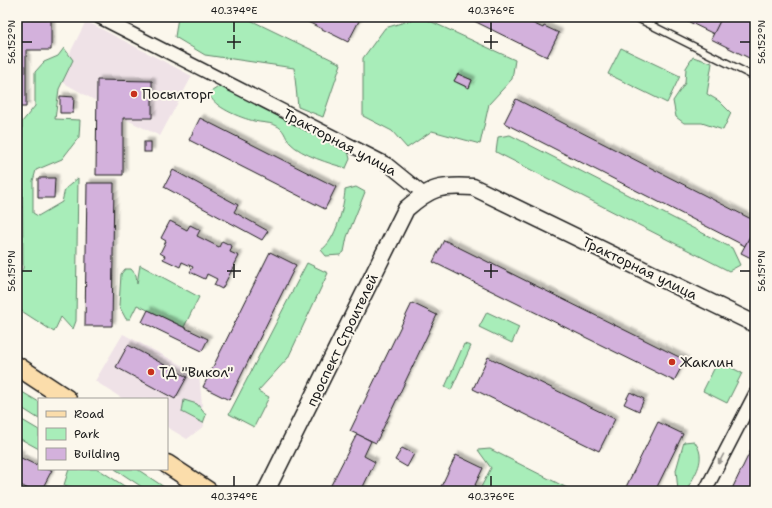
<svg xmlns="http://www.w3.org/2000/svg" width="772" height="508" font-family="'Shantell Sans',sans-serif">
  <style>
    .built { fill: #efe2e7 }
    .green { fill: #a8edb9; stroke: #62846a; fill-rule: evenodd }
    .building { fill: #d3b1dc; stroke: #1c1c1c; filter: url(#shadow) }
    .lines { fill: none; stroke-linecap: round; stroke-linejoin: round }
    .lane-casing { stroke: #1c1c1c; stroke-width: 9 }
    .street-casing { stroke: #1c1c1c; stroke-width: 15 }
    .secondary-casing { stroke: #1c1c1c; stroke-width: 19 }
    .primary-casing { stroke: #1c1c1c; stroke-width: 21 }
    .lane { stroke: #fbf7ec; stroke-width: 6 }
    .street { stroke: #fbf7ec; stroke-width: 12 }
    .secondary { stroke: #fbf7ec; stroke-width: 16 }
    .primary { stroke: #fbddab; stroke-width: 18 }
    .oneway { fill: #97948e }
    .ticks { fill: none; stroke: #1c1c1c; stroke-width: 1.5 }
    .poi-dot { fill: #c8321e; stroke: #fbf7ec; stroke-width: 1.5 }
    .labels { text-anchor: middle; stroke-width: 4; stroke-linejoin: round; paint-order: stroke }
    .poi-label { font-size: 14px; fill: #1c1c1c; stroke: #fbf7ec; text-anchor: start }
    .street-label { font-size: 14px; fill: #1c1c1c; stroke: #fbf7ec }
    .neatline { fill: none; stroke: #1c1c1c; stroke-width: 1.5 }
    .ticks-label { font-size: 10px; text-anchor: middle; fill: #1c1c1c }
  </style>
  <defs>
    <filter id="shadow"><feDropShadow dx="3.5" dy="-3.5" stdDeviation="1" flood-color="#0004"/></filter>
  </defs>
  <rect width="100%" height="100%" fill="#fbf7ec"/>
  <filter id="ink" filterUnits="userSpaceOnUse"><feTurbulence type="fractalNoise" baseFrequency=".025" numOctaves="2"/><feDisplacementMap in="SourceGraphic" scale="8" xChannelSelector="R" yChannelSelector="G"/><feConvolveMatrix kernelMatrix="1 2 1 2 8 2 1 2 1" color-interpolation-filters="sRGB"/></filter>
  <g filter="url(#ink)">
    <!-- built -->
    <g class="built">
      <polygon points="86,21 192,76 160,136 123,118 123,101 96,101 57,79"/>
      <polygon points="123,334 199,374 204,426 187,439 167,427 167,399 123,399 95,381"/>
    </g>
    <!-- green -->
    <g class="green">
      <polygon points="178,17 244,17 341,64 323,117 298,107 294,68 205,55 175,37"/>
      <path d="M421 17 515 60 512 79 489 104 480 144 432 131 407 148 392 131 363 116V58L385 28ZM458 74 472 80 468 88 454 81Z"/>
      <polygon points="64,48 73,60 59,89 55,119 80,120 79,137 62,159 36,170 33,181 33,213 38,216 62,202 65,189 78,178 76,321 73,329 71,328 61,317 54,332 17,308 17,276 19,276 23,268 22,122 35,106 35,72 44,62 58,56"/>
      <polygon points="621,48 680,76 667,103 608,74"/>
      <polygon points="693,57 712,63 707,94 719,101 731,113 723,130 702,123 684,123 676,117 673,101 685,83 686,68"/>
      <path d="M220 86 348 151 350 159 346 168C331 164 301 155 290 143 284 136 285 129 275 125 268 122 261 123 254 121 241 118 212 107 209 93Z"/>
      <polygon points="510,135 732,248 740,265 729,271 496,152 498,137"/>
      <path d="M356 187 365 192 347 237 344 252 340 255 326 256 321 250C336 241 344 206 345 190Z"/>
      <polygon points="307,263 328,273 288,358 258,391 269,397 254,427 229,414"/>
      <polygon points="140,265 199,297 184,327 137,305 130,319 126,319 119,306 121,274 125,269 131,269 136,275 137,284"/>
      <polygon points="487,312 519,327 512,343 479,327"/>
      <polygon points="464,344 471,346 451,390 445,387"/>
      <polygon points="718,361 742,373 727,403 703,391"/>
      <polygon points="17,389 39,402 39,419 17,405"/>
      <polygon points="184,400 197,404 206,415 203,423 182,412"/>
      <polygon points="17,417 39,430 39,449 17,437"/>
      <path d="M694 441C708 459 695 474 686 491H678L676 470 684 442Z"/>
      <polygon points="490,449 573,491 479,491 491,468 478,450"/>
      <polygon points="69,469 98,469 132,491 86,491 64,485"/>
      <polygon points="115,469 137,469 170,491 148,491"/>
    </g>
    <!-- building -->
    <g class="building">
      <polygon points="298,17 357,17 360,19 348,42"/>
      <polygon points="466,17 526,17 529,18 528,21 543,28 544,26 559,33 547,57"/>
      <polygon points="679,17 722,17 714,34"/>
      <polygon points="722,17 743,17 755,23 755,61 711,39"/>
      <polygon points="17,19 51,19 51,50 26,50 26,107 17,107"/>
      <polygon points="458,74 472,80 469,88 454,81"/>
      <polygon points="97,80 152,81 152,118 123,118 123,175 96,175"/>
      <polygon points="60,96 74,97 73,113 60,113"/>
      <polygon points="516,99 755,221 755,227 745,246 504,123"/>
      <polygon points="200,118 336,187 325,209 189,140"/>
      <rect x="144" y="142" width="7" height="10"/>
      <polygon points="173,170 238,205 234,212 268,231 262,240 164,187"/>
      <polygon points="38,178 55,178 54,198 38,198"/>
      <polygon points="87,183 114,183 112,326 85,326"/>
      <polygon points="170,221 187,230 190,225 200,230 197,236 219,247 222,241 232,246 230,252 239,256 222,289 214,285 217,279 207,274 205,279 190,272 193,267 182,262 180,267 163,259 165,256 160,253 166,241 161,238"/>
      <polygon points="755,227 755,260 741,253"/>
      <polygon points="444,240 685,360 674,381 433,262"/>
      <polygon points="270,252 296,265 229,400 203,387"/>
      <polygon points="412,303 437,315 376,443 350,431"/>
      <polygon points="148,310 208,339 202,351 142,322"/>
      <polygon points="128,345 187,377 175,399 116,367"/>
      <polygon points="488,357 615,419 599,451 473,389"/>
      <polygon points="630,392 644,399 639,411 624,404"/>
      <polygon points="658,422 683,434 655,491 624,491"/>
      <polygon points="357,434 371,441 364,456 375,462 361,491 328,491"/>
      <polygon points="755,442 755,491 731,491 745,462"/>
      <polygon points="402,448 414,454 407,467 395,460"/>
      <polygon points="17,453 21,455 19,457 36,465 37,463 39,464 39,469 52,470 41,491 32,491 17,483"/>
      <polygon points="456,455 483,468 475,485 478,487 476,491 439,491"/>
    </g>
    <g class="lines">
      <!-- lane casing -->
      <g class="lane-casing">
        <polyline id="lane" points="635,17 755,77"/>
      </g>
      <!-- street casing -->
      <g class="street-casing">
        <g id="street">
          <polyline points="99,17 387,164 424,194"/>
          <polyline points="705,491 755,394"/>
        </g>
      </g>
      <!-- secondary casing -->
      <g class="secondary-casing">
        <path id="secondary" d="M266 491 406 209C431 187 440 185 473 187L755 324"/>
      </g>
      <!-- primary casing -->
      <g class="primary-casing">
        <g id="primary">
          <polyline points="17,366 67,399"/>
          <polyline points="167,464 208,491"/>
        </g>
      </g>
      <!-- lane -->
      <use href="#lane" class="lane"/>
      <!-- street -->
      <use href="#street" class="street"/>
      <!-- secondary -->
      <use href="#secondary" class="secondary"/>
      <!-- primary -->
      <use href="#primary" class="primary"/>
    </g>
    <!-- one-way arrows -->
    <defs><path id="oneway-solid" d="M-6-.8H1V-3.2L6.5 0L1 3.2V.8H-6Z"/></defs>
    <use class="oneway" href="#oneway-solid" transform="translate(721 459) rotate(118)"/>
  </g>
  <!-- ticks -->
  <path class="ticks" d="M234 22V32M491 22V32M234 35V49M491 35V49M22 42H32M227 42H241M484 42H498M740 42H750M234 264V278M491 264V278M22 271H32M227 271H241M484 271H498M740 271H750M234 476V486M491 476V486"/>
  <!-- markers -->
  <g class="poi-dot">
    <circle cx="134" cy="94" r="4"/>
    <circle cx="672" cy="362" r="4"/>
    <circle cx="151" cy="372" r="4"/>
  </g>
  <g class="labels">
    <!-- poi labels -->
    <g class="poi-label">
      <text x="142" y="99">Посылторг</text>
      <text x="680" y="367">Жаклин</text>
      <text x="159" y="377">ТД "Викол"</text>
    </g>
    <!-- street labels -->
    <g class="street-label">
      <text transform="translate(340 142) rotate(28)" y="5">Тракторная улица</text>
      <text transform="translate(640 268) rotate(26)" y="5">Тракторная улица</text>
      <text transform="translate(342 340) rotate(-64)" y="5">проспект Строителей</text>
    </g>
  </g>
  <!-- margin -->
  <rect width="772" height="508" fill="none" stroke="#fbf7ec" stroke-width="44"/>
  <!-- legend -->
  <rect x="38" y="398" width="130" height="72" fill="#fbf7ec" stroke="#a29f99"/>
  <rect x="46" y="411" width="20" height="6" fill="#fbddab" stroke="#a29f99"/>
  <text x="74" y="418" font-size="12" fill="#1c1c1c">Road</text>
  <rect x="46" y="428" width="20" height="12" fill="#a8edb9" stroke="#a29f99"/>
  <text x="74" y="438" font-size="12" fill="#1c1c1c">Park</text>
  <rect x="46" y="448" width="20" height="12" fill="#d3b1dc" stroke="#a29f99"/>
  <text x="74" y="458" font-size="12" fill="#1c1c1c">Building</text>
  <rect x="22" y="22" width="728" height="464" class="neatline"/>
  <g class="ticks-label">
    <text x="234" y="14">40.374°E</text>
    <text x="491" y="14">40.376°E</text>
    <text transform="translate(11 42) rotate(-90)" y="4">56.152°N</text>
    <text transform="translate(761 42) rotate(-90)" y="4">56.152°N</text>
    <text transform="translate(11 271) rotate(-90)" y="4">56.151°N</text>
    <text transform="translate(761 271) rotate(-90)" y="4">56.151°N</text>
    <text x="234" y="500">40.374°E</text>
    <text x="491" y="500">40.376°E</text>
  </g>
</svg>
